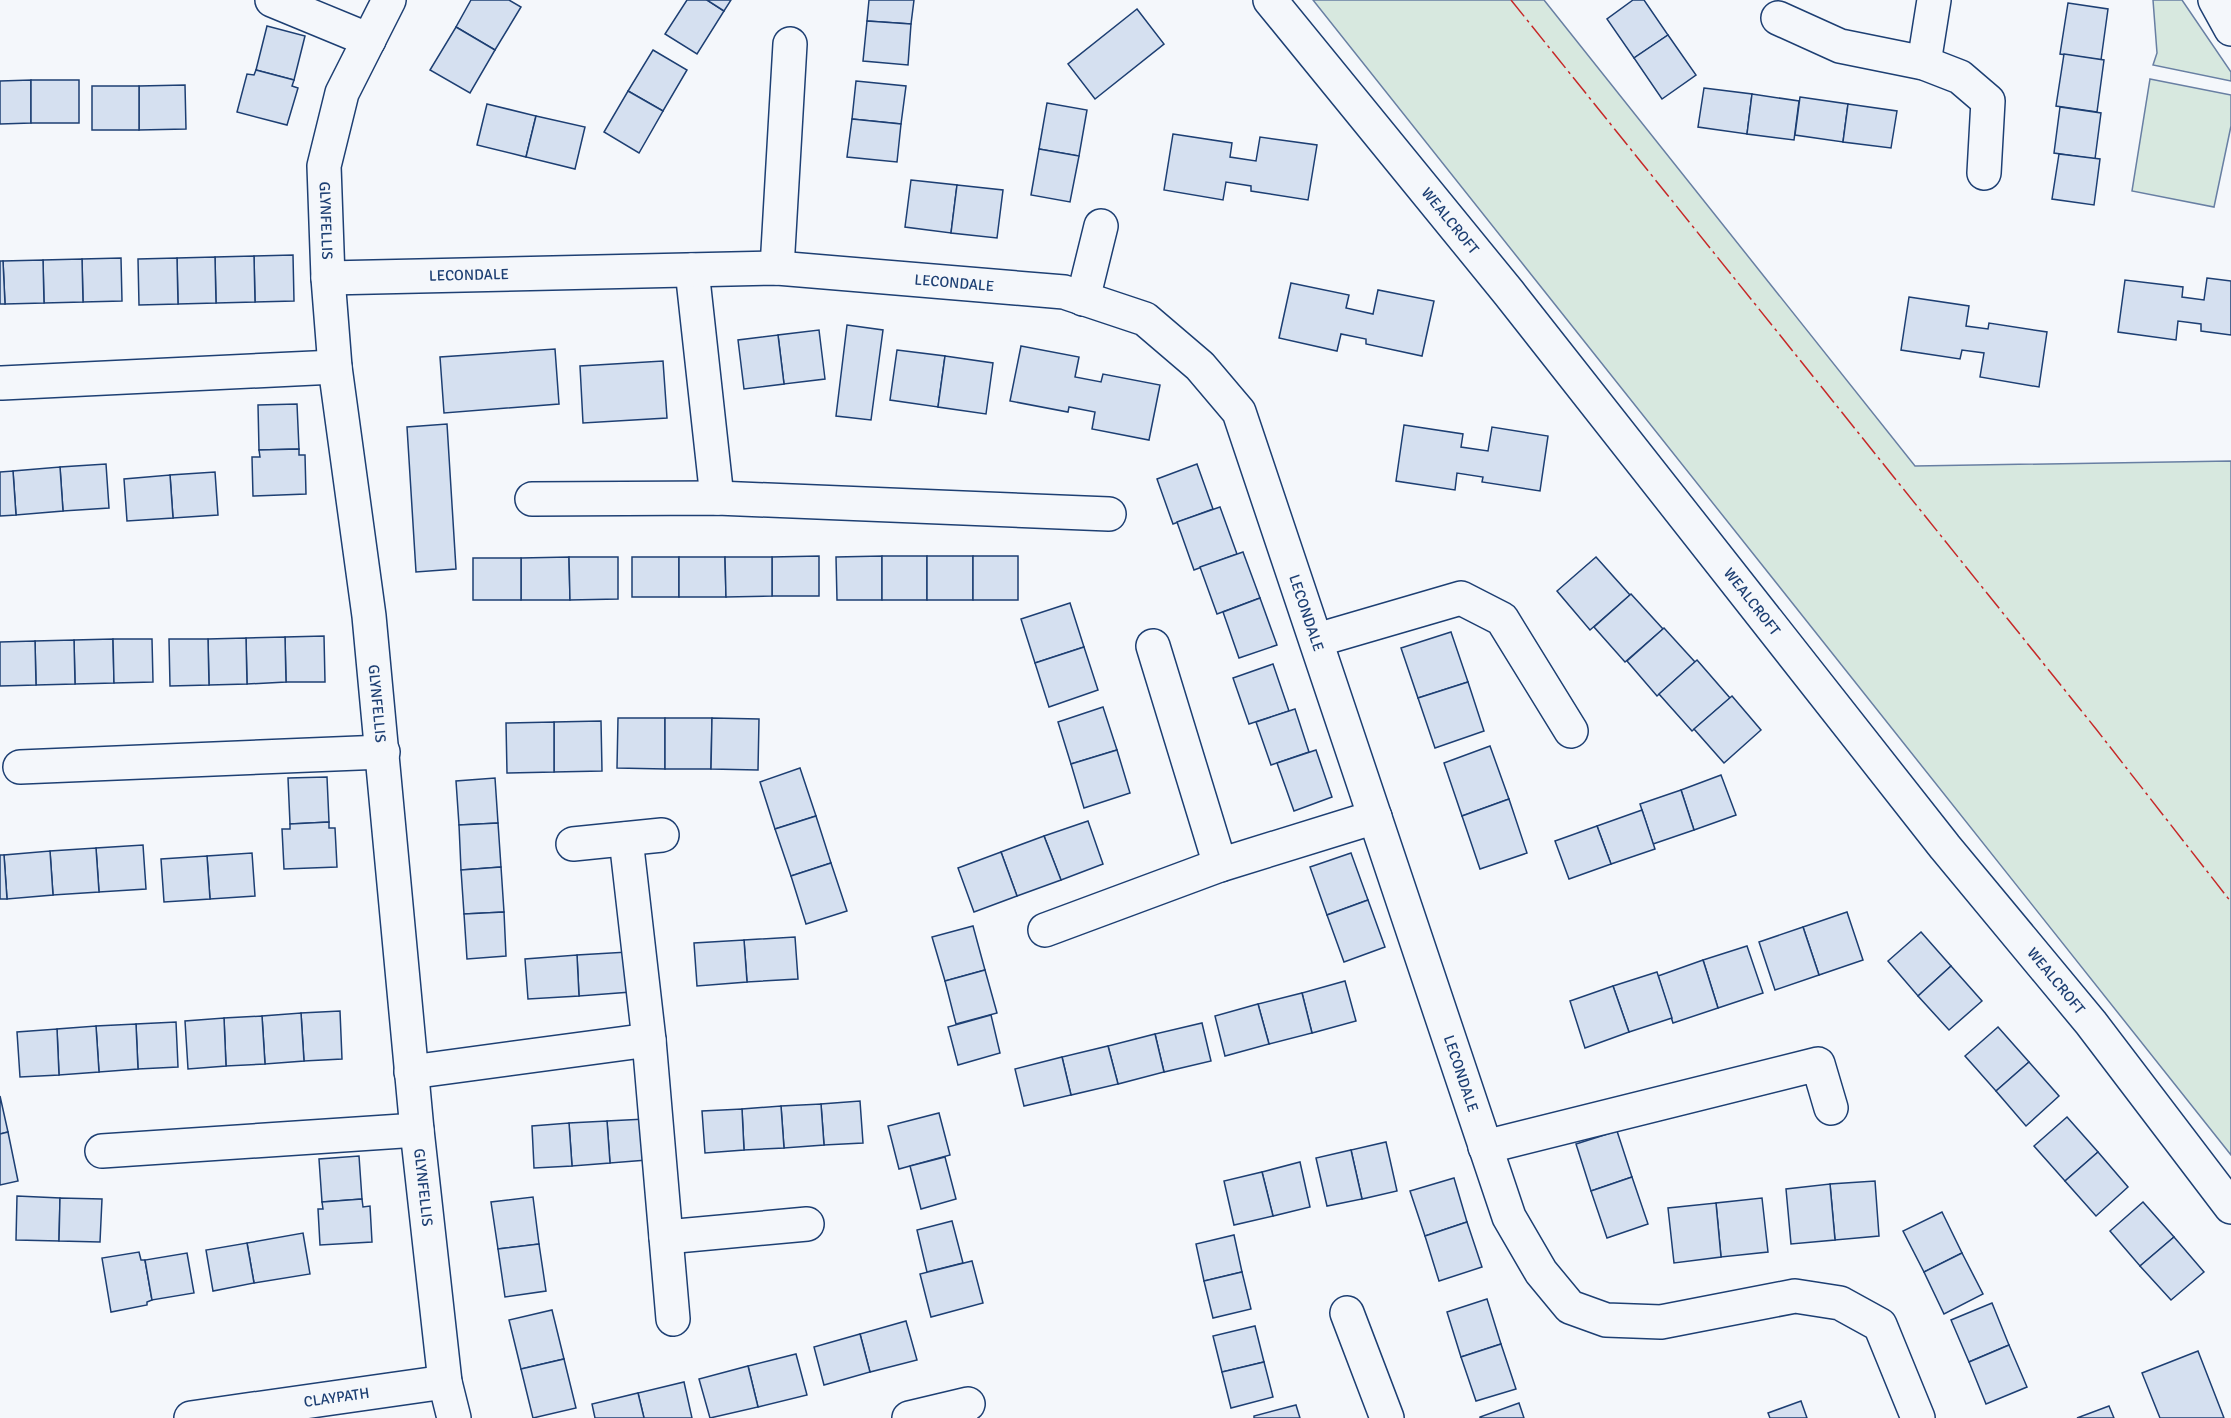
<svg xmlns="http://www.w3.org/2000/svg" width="2231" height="1418" font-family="Signika,sans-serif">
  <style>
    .grass { fill: #d7e8df; stroke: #687fa3; stroke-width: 1.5 }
    .building { fill: #d5e0f0; stroke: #1d3f73; stroke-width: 1.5 }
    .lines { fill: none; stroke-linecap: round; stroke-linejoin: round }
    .minor-casing { stroke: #1d3f73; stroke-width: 36 }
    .minor { stroke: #f4f7fb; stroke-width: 33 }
    .power { stroke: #c62828; stroke-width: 1.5; stroke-dasharray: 21 4.5 3 4.5; stroke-linecap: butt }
    .labels { text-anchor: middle; stroke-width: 4.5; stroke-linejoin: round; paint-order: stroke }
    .street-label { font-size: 15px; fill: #1d3f73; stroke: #f4f7fb }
  </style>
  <rect width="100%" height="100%" fill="#f4f7fb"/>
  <!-- grass -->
  <g class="grass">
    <polygon points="1313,0 1544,0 1915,466 2231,461 2231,1155"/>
    <polygon points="2153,0 2182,0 2231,72 2231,81 2153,65 2157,53"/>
    <polygon points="2150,79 2231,95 2231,126 2214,207 2132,191"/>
  </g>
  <!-- building -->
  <g class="building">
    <polygon points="471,0 509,0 521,7 495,50 456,27"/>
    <polygon points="687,0 707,0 724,11 697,54 665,34"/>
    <polygon points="707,0 731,0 724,11"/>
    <polygon points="869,0 914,0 911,24 867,21"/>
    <polygon points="1633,0 1644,0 1668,35 1634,58 1607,19"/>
    <polygon points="2068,3 2108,9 2101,60 2060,54"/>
    <polygon points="1137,9 1164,44 1095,99 1068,64"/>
    <polygon points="867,21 911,24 908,65 863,61"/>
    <polygon points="267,26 305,36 294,80 256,70"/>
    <polygon points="456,27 495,50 470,93 430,70"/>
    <polygon points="1668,35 1696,75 1662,99 1634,58"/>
    <polygon points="653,50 687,70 663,111 628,91"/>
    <polygon points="2064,54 2104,60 2097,112 2056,106"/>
    <polygon points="256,70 294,80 292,86 298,88 287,125 237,112 247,74 254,75"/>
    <polygon points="31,80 31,123 0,124 0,81"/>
    <rect x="31" y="80" width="48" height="43"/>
    <polygon points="856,81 906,86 901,124 852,119"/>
    <polygon points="185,85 186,129 139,130 139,86"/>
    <rect x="92" y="86" width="47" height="44"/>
    <polygon points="1704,88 1752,94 1747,134 1698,127"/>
    <polygon points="628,91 663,111 639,153 604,132"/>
    <polygon points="1752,94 1799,101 1794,140 1747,134"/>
    <polygon points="1800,97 1848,104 1843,142 1795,135"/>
    <polygon points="1047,103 1087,110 1079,156 1039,149"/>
    <polygon points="487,104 536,116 526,157 477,145"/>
    <polygon points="1848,104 1897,111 1891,148 1843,142"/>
    <polygon points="2060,107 2101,113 2095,159 2054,153"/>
    <polygon points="536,116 585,127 575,169 526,157"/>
    <polygon points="852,119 901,124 897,162 847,157"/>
    <polygon points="1173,134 1232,143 1230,157 1256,161 1260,137 1317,145 1308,200 1251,191 1251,186 1226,182 1223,200 1164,190"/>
    <polygon points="1039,149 1079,156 1070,202 1031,195"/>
    <polygon points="2059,154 2100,159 2094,205 2052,199"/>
    <polygon points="911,180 957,185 951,233 905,227"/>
    <polygon points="957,185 1003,190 997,238 951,233"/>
    <polygon points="293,255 294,301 255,302 254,256"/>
    <polygon points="254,256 255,302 216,303 215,257"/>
    <polygon points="215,257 216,303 178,304 177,258"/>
    <polygon points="121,258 122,301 83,302 82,259"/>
    <polygon points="177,258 178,304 139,305 138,259"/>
    <polygon points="82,259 83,302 44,303 43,260"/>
    <polygon points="43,260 44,303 5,304 3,261"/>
    <polygon points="0,261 3,261 5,304 0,304"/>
    <polygon points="2207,278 2231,281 2231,335 2201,331 2201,324 2178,321 2176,340 2118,332 2125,280 2183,287 2182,297 2204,300"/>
    <polygon points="1291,283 1349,295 1346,308 1373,314 1378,290 1434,301 1422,356 1366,344 1366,339 1341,334 1337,351 1279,338"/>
    <polygon points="1909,297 1969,306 1966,326 1988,329 1989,323 2047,332 2039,387 1980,377 1984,353 1962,350 1960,359 1901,350"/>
    <polygon points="847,325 883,330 871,420 836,416"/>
    <polygon points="819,330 825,379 784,384 778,335"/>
    <polygon points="778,335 784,384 744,389 738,340"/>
    <polygon points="1021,346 1079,357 1075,377 1101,382 1103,374 1160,385 1149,440 1092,429 1095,412 1069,407 1068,412 1010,401"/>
    <polygon points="555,349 559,404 444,413 440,357"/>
    <polygon points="897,350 945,356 938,407 890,400"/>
    <polygon points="945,356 993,363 986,414 938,407"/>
    <polygon points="663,361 667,418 583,423 580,366"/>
    <polygon points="297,404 299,449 259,450 258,405"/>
    <polygon points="447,424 456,569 416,572 407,427"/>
    <polygon points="1404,425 1463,434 1461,447 1488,451 1492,427 1548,436 1540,491 1482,482 1483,477 1457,473 1455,490 1396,481"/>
    <polygon points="299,449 299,455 305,455 306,494 253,496 252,457 260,457 259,450"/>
    <polygon points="106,464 109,508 63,511 60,467"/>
    <polygon points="1197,464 1213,509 1173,524 1157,479"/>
    <polygon points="60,467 63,511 16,515 13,471"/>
    <polygon points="13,471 16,515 0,516 0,472"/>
    <polygon points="215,472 218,515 173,518 170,475"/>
    <polygon points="170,475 173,518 127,521 124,479"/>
    <polygon points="1220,507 1237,554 1194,570 1177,522"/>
    <polygon points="1243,552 1260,598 1217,614 1200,567"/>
    <polygon points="819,556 819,596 772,596 772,557"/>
    <polygon points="882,556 882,600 837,600 836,557"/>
    <rect x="882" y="556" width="45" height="44"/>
    <rect x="927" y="556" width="46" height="44"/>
    <rect x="973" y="556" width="45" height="44"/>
    <polygon points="569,557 570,600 521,600 521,558"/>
    <polygon points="569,557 618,557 618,599 570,600"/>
    <rect x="632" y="557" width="47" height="40"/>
    <polygon points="679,557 725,557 726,597 679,597"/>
    <polygon points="725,557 772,557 772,596 726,597"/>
    <polygon points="1596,557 1630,595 1590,630 1557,591"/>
    <rect x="473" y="558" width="48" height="42"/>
    <polygon points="1631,594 1663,629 1625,662 1594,627"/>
    <polygon points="1260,598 1277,645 1239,658 1223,612"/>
    <polygon points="1070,603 1084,647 1035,663 1021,619"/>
    <polygon points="1664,628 1695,662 1657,696 1627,661"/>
    <polygon points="1451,632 1468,682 1418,698 1401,648"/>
    <polygon points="324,636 325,682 286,682 285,637"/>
    <polygon points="285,637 286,682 247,684 246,638"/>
    <polygon points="246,638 247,684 209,685 208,639"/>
    <polygon points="113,639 114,683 75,684 74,640"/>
    <polygon points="113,639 152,639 153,682 114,683"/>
    <polygon points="169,639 208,639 209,685 170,686"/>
    <polygon points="74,640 75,684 36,685 35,641"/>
    <polygon points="35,641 36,685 0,686 0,642"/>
    <polygon points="1084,647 1098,690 1049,707 1035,663"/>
    <polygon points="1697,660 1730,698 1692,731 1659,694"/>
    <polygon points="1273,664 1289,711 1249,724 1233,678"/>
    <polygon points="1468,682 1484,731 1435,748 1418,698"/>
    <polygon points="1732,696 1761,730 1724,763 1694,729"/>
    <polygon points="1103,707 1117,750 1071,764 1058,722"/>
    <polygon points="1295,709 1309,752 1271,765 1256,722"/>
    <polygon points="618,718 665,718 665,769 617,768"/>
    <polygon points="665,718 712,718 711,769 665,769"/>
    <polygon points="712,718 759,719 758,770 711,769"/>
    <polygon points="601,721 602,771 554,772 554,722"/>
    <polygon points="554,722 554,772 507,773 506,723"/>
    <polygon points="1490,746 1509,799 1462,816 1444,763"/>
    <polygon points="1117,750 1130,793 1084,808 1071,764"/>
    <polygon points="1316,750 1332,797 1294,811 1277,763"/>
    <polygon points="800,768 816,816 775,829 760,782"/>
    <polygon points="1721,775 1736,815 1694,830 1681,790"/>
    <polygon points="327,777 329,822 290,824 288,778"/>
    <polygon points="495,778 498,823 459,825 456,781"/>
    <polygon points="1681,790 1694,830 1653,844 1640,804"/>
    <polygon points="1509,799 1527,853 1480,869 1462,816"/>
    <polygon points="1642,810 1655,849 1611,864 1597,826"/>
    <polygon points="816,816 831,863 791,876 775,829"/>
    <polygon points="1088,821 1103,864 1061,880 1044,836"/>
    <polygon points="329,822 329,828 335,828 337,867 284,869 282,829 290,829 290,824"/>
    <polygon points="498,823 501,867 461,870 459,825"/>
    <polygon points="1597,826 1611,864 1569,879 1555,841"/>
    <polygon points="1044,836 1061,880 1017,896 1001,852"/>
    <polygon points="143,845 146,889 99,892 96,848"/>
    <polygon points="96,848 99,892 53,895 50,851"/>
    <polygon points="50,851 53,895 7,899 4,855"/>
    <polygon points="1001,852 1017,896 974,912 958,868"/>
    <polygon points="252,853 255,896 210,899 207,856"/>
    <polygon points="1351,853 1368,900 1327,915 1310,867"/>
    <polygon points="0,855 4,855 7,899 0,899"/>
    <polygon points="207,856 210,899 164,902 161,859"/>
    <polygon points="831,863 847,911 806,924 791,876"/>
    <polygon points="501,867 504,912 464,914 461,870"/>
    <polygon points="1368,900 1385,947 1344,962 1327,915"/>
    <polygon points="504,912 506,956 467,959 464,914"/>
    <polygon points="1847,912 1863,960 1819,975 1803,927"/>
    <polygon points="973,926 985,970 945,981 932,937"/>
    <polygon points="1803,927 1819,975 1775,990 1759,942"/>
    <polygon points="1921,932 1951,966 1918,996 1888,961"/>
    <polygon points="795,937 798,979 747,982 744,940"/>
    <polygon points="744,940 747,982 697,986 694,943"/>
    <polygon points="1747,946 1763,993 1718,1008 1703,960"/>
    <polygon points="628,952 631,992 579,996 577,955"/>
    <polygon points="577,955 579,996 528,999 525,959"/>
    <polygon points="1703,960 1718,1008 1673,1023 1658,976"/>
    <polygon points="1951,966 1982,1001 1949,1030 1918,996"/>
    <polygon points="985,970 997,1013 956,1024 945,981"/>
    <polygon points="1657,972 1672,1018 1629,1032 1613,986"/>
    <polygon points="1345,981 1356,1021 1312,1033 1302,993"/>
    <polygon points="1613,986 1629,1032 1585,1048 1570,1001"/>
    <polygon points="1302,993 1312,1033 1269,1044 1258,1004"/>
    <polygon points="1258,1004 1269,1044 1225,1056 1215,1016"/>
    <polygon points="340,1011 342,1059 304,1061 301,1013"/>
    <polygon points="301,1013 304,1061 265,1064 262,1016"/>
    <polygon points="991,1015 1000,1053 958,1065 948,1027"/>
    <polygon points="262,1016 265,1064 226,1066 224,1018"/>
    <polygon points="224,1018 226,1066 188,1069 185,1021"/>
    <polygon points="176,1022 178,1067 138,1069 136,1024"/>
    <polygon points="1202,1023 1211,1061 1164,1072 1155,1034"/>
    <polygon points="136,1024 138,1069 99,1072 96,1026"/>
    <polygon points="96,1026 99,1072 59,1075 57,1029"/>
    <polygon points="1998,1027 2029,1062 1996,1091 1965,1056"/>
    <polygon points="57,1029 59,1075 20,1077 17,1032"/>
    <polygon points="1155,1034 1164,1072 1118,1084 1108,1046"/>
    <polygon points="1108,1046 1118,1084 1071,1095 1062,1057"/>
    <polygon points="1062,1057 1071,1095 1024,1106 1015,1069"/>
    <polygon points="2029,1062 2059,1096 2026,1126 1996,1091"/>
    <polygon points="0,1096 8,1132 0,1134"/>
    <polygon points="860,1101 863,1143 824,1145 821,1104"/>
    <polygon points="821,1104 824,1145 784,1148 781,1106"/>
    <polygon points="781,1106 784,1148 744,1150 742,1109"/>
    <polygon points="742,1109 744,1150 705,1153 702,1111"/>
    <polygon points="939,1113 950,1155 899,1169 888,1126"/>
    <polygon points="2067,1117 2098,1152 2065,1181 2034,1146"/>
    <polygon points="645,1119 647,1160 610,1163 607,1121"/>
    <polygon points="607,1121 610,1163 572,1166 569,1123"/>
    <polygon points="569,1123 572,1166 534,1168 532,1126"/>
    <polygon points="1617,1131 1632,1177 1591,1191 1576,1144"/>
    <polygon points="8,1132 18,1181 0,1185 0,1134"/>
    <polygon points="1386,1142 1397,1191 1362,1199 1351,1150"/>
    <polygon points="1351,1150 1362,1199 1327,1206 1316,1158"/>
    <polygon points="2098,1152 2128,1187 2096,1216 2065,1181"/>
    <polygon points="359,1156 362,1199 322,1202 319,1159"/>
    <polygon points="945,1157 956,1199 921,1209 910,1166"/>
    <polygon points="1300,1162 1310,1207 1273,1216 1262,1172"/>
    <polygon points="1262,1172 1273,1216 1234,1225 1224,1181"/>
    <polygon points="1632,1177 1648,1224 1607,1238 1591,1191"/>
    <polygon points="1454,1178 1467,1222 1425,1236 1410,1191"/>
    <polygon points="1875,1181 1879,1236 1835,1240 1830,1184"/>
    <polygon points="1830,1184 1835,1240 1791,1244 1786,1189"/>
    <polygon points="17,1196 60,1198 59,1241 16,1240"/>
    <polygon points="533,1197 539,1244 498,1249 491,1202"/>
    <polygon points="60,1198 102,1199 100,1242 59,1241"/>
    <polygon points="1762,1198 1768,1252 1721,1257 1716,1203"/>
    <polygon points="362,1199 363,1207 370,1206 372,1242 320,1245 318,1209 323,1209 322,1202"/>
    <polygon points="2143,1202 2174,1237 2140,1266 2110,1231"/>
    <polygon points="1716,1203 1721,1257 1674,1263 1668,1208"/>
    <polygon points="1942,1212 1962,1253 1924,1272 1903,1231"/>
    <polygon points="952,1221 963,1263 927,1272 917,1230"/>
    <polygon points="1467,1222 1482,1267 1439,1281 1425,1236"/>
    <polygon points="303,1233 310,1274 254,1283 247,1243"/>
    <polygon points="1234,1235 1242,1272 1204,1281 1196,1244"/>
    <polygon points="2174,1237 2204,1272 2171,1300 2140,1266"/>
    <polygon points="247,1243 254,1283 213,1291 206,1250"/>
    <polygon points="539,1244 546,1291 505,1297 498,1249"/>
    <polygon points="139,1252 141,1260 145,1260 152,1300 147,1302 147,1305 111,1312 102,1258"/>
    <polygon points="187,1253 194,1293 152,1300 145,1260"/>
    <polygon points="1962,1253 1983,1294 1944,1314 1924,1272"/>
    <polygon points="972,1261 983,1303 931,1317 920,1274"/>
    <polygon points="1242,1272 1251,1309 1213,1318 1204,1281"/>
    <polygon points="1487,1299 1501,1344 1461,1357 1447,1312"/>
    <polygon points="1992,1303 2009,1345 1969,1362 1951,1320"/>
    <polygon points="552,1310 564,1359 521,1369 509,1320"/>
    <polygon points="906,1321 917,1360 870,1372 860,1334"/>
    <polygon points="1255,1326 1264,1362 1222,1372 1213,1336"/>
    <polygon points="860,1334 870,1372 824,1385 814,1347"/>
    <polygon points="1501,1344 1516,1389 1476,1401 1461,1357"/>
    <polygon points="2009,1345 2027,1387 1986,1404 1969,1362"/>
    <polygon points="2198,1351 2224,1418 2160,1418 2142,1373"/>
    <polygon points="796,1354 807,1395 758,1407 748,1366"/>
    <polygon points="564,1359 576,1408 533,1418 521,1369"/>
    <polygon points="1264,1362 1273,1397 1231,1408 1222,1372"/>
    <polygon points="748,1366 758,1407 710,1418 699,1379"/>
    <polygon points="684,1382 692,1418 644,1418 638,1393"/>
    <polygon points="638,1393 644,1418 595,1418 592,1404"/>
    <polygon points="1801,1401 1807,1418 1770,1418 1768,1413"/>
    <polygon points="1519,1403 1524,1418 1480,1418 1480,1417"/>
    <polygon points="1296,1405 1300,1418 1254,1418 1254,1416"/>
    <polygon points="2109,1406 2114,1418 2077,1418"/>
  </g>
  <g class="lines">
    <!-- minor casing -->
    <g class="minor-casing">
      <g id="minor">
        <polyline points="272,0 369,40"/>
        <path id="s1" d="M389 0 342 93 324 166 328 278 335 367 369 616 417 1130 445 1382 454 1418"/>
        <path id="s2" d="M1270 0 1509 293 1945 847 2091 1023 2231 1207"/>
        <polyline points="2215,0 2231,29"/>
        <polyline points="1778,18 1840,46 1924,63 1960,77 1988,101 1984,173"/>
        <polyline points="1924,63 1934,0"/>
        <polyline points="777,268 790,44"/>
        <polyline points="692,270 717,498"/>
        <path id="s3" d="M328 278 777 268 1064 292 1145 319 1200 366 1239 412 1509 1217 1541 1272 1570 1307 1606 1320 1661 1322 1795 1296 1840 1303 1880 1325 1918 1418"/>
        <polyline points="1083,299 1101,226"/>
        <polyline points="2,383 335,367"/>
        <polyline points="532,499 717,498 1109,514"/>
        <polyline points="1317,640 1461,598 1502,619 1571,731"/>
        <polyline points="1153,646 1220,865"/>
        <polyline points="20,767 383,752"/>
        <polyline points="626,839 649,1040 673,1319"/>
        <polyline points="573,844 662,835"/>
        <polyline points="1045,930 1220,865 1375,817"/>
        <polyline points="411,1072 649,1040"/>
        <polyline points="1485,1147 1818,1064 1831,1108"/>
        <polyline points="102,1151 417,1130"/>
        <polyline points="666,1237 807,1224"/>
        <polyline points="1347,1313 1387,1418"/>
        <path id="s4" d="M191 1418 445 1382"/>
        <polyline points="909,1418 968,1404"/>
      </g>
    </g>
    <!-- minor -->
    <use href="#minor" class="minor"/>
    <!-- power -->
    <polyline class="power" points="1511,0 2096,729 2231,902"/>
  </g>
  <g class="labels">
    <!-- street labels -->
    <g class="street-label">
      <text dy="5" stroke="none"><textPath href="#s1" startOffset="234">GLYNFELLIS</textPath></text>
      <text dy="5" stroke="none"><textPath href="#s2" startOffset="285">WEALCROFT</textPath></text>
      <text dy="5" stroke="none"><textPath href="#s3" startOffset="141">LECONDALE</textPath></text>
      <text dy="5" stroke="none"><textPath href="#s3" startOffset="627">LECONDALE</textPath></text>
      <text dy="5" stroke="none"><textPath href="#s2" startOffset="771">WEALCROFT</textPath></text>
      <text dy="5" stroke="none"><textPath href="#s3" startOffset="1167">LECONDALE</textPath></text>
      <text dy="5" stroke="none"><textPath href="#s1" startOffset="720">GLYNFELLIS</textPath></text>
      <text dy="5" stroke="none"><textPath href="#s2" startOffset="1257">WEALCROFT</textPath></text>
      <text dy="5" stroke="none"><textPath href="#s3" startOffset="1653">LECONDALE</textPath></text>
      <text dy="5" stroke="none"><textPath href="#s1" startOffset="1206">GLYNFELLIS</textPath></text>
      <text dy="5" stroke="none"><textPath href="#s4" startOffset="147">CLAYPATH</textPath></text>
    </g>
  </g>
</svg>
